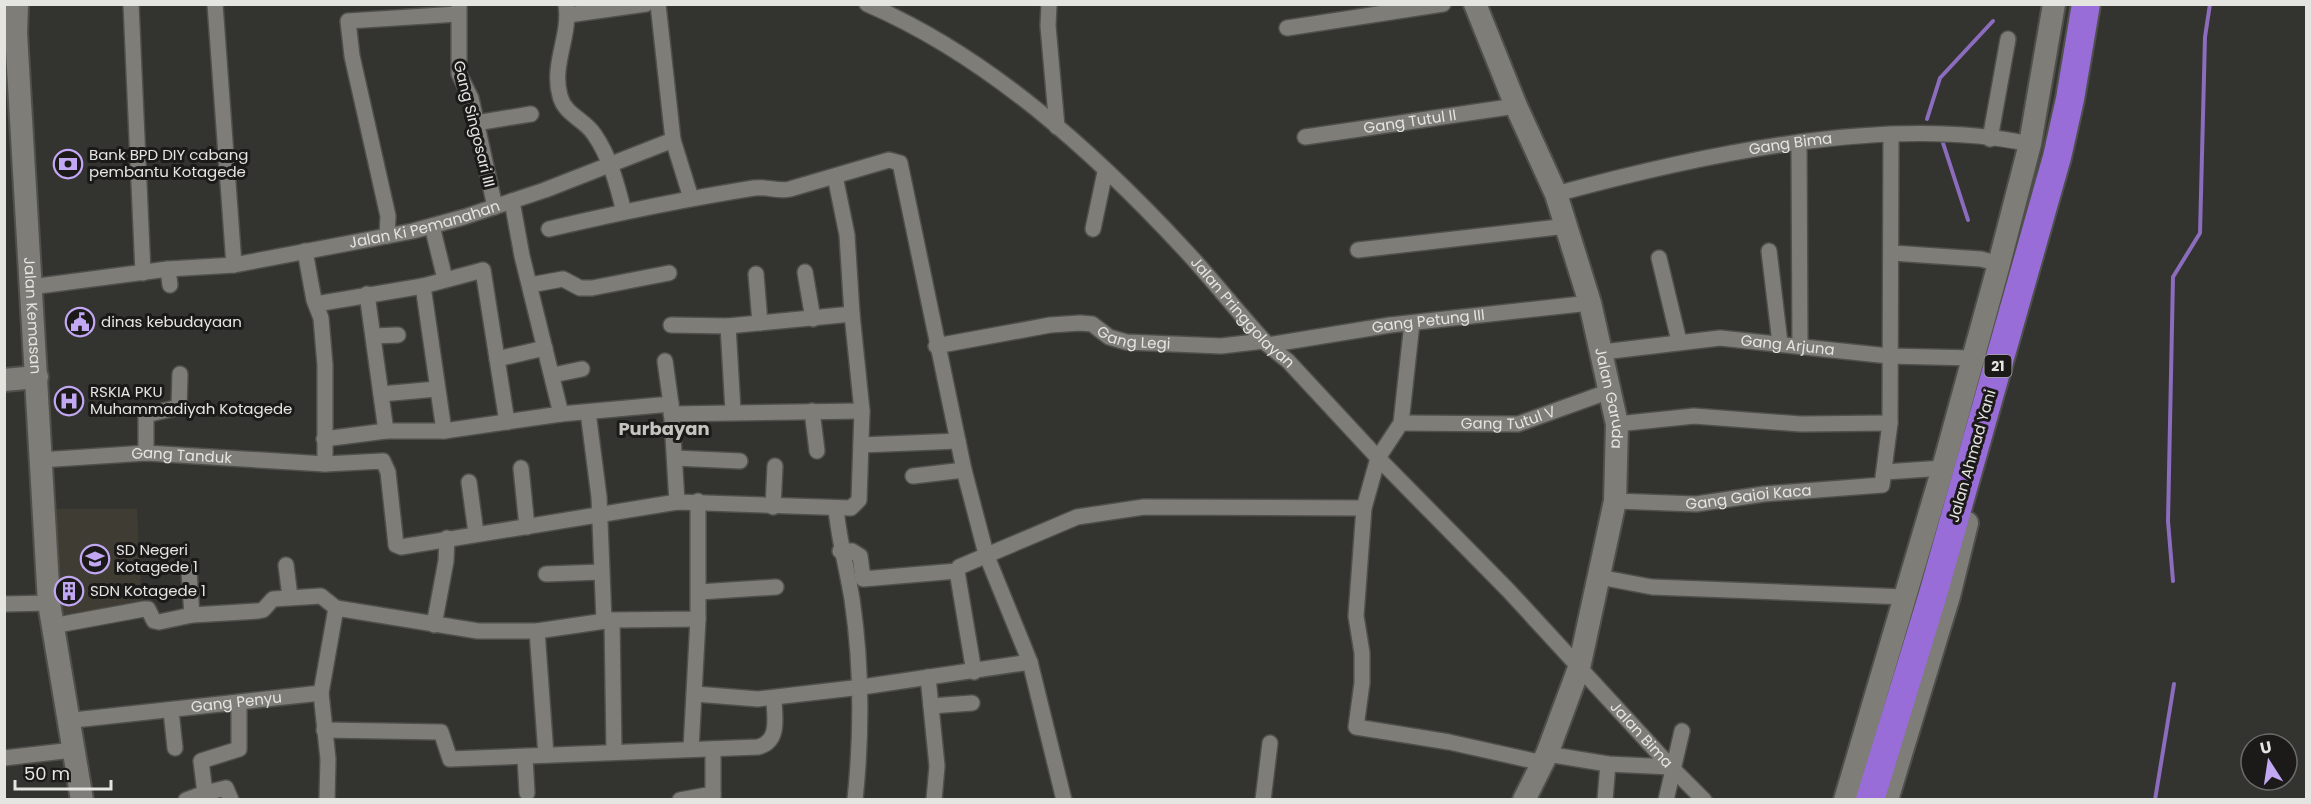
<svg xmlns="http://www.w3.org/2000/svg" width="2311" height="804" font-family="Poppins,sans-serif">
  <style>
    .built { fill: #3e3c33 }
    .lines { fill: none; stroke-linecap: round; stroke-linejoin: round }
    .stream { stroke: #8b6cbd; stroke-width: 4 }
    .street-casing { stroke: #4f4f4c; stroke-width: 18 }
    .secondary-casing { stroke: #4f4f4c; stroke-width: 26 }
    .highway-casing { stroke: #4f4f4c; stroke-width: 32 }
    .street { stroke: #7e7d78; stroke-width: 15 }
    .secondary { stroke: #7e7d78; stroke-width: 22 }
    .highway { stroke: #986dd7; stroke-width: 28 }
    .labels { text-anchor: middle; stroke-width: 6; stroke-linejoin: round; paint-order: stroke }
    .shield { fill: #1b1a19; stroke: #a8a7a5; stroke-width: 1.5 }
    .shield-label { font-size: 14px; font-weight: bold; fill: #e4e4e1 }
    .street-label { font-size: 15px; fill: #e4e4e1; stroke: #1b1a19 }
    .poi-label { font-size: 15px; fill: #e4e4e1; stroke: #1b1a19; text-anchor: start }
    .quarter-label { font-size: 18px; font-weight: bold; fill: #c5c4bf; stroke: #1b1a19 }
  </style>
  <rect width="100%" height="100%" fill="#33332f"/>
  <!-- built -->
  <polygon class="built" points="47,509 137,509 142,608 55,621"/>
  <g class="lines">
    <!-- stream -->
    <g class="stream">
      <polyline points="1927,119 1940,78 1993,21"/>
      <polyline points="1943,143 1968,220"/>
      <polyline points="2173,581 2168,521 2173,277 2200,233 2205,37 2210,4"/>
      <polyline points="2155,800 2174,684"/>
    </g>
    <!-- street casing -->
    <g class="street-casing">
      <g id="street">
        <polyline points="131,4 143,273"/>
        <polyline points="215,4 234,265"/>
        <polyline points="459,4 459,74 471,98 495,207"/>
        <path d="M566 4C571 36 551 64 560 96 565 115 584 119 594 134 610 157 617 184 624 212"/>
        <polyline points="658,4 673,140 691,198"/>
        <path id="s1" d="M867 4C988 56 1095 153 1184 249 1213 280 1239 314 1268 345L1288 361 1378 458 1508 590 1671 767 1704 800"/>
        <polyline points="1049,4 1048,26 1057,127"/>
        <polyline points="568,15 646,4"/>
        <polyline points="1287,28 1443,4"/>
        <polyline points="476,123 531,114"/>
        <path id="s2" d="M1305 137 1516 106"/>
        <polyline points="1990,139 2008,39"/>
        <polyline points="1799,142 1800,345"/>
        <path id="s3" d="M1556 194C1695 156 1888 113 2030 144"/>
        <polyline points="512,201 522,256 561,414"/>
        <polyline points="432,226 445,279"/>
        <path d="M549 229C617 213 685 199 754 188 767 186 777 192 790 189L889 160 900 163 964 470 986 554 1030 662 1064 800"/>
        <polyline points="1093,229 1105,172"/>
        <polyline points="387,236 388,216 352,56 348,21 458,14"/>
        <polyline points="1358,250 1567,226"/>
        <polyline points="305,251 314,300 321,318 325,365 325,464"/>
        <polyline points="1769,251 1780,343"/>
        <polyline points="1892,253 1981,259 1999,264"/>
        <polyline points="1659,258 1679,341"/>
        <polyline points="168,269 170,285"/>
        <polyline points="805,272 813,319"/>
        <polyline points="756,274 760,323"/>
        <polyline points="530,285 563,279 580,288 592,288 669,273"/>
        <polyline points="423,286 444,431"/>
        <path id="s4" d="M31 287 168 269 234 265 413 231 464 217 545 190 673 140"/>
        <polyline points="367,294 386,431"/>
        <polyline points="316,304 423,286 483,270 507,422"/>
        <polyline points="1412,323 1401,423 1378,458 1364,508 1356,616 1362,653 1362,683 1356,727 1449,742 1543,763"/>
        <polyline points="671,325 728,326 852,314"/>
        <polyline points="728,326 733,411"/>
        <polyline points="373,336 398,335"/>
        <path id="s5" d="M1268 345 1390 325 1590 303"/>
        <path id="s6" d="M936 346 1050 325 1080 323 1092 324 1109 337 1126 342 1221 346 1264 341"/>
        <path id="s7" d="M1603 352 1720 338 1889 356 1973 358"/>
        <polyline points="497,359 545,348"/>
        <polyline points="665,361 671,404"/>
        <polyline points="553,375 582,369"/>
        <polyline points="381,394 437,389"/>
        <polyline points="812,411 817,451"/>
        <polyline points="588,412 599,497 604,621"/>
        <polyline points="671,414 862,411"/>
        <path id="s8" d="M1401 423 1518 424 1610 391"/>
        <polyline points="1617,424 1694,416 1801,424 1890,423"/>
        <polyline points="324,439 386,431 444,431 561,414 671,404 677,502"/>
        <polyline points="861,445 958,441"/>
        <polyline points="146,453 146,415 179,407 180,374"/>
        <polyline points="675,458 740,461"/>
        <path id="s9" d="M40 460 146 453 325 464 383 461 388 472 396 545 401 547 677 502 851 508 859 500 862 411 852 314 847 235 835 176"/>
        <polyline points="521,468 527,527"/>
        <polyline points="1885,472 1943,468"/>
        <polyline points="913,476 964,470"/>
        <polyline points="469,482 476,533"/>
        <path id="s10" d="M1615 501 1696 504 1764 494 1882 485 1890 423 1891 135"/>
        <polyline points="773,507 775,466"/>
        <path d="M836 509C839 540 847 569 852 599 862 666 862 732 855 800"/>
        <polyline points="840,551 852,551 860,556 863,579 957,571"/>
        <polyline points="286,565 290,597"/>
        <polyline points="189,572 192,615"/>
        <polyline points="546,574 601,572"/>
        <polyline points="1599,577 1652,587 1905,597"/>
        <polyline points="699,592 776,587"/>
        <polyline points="4,604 49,603"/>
        <polyline points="336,608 478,631 537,631 612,620 698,619 698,501"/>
        <polyline points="612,620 614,751"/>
        <polyline points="434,625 446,561 447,538"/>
        <polyline points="52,626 144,609 148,609 154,621 159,622 192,615 258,611 263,610 273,599 321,596 336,608"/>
        <polyline points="537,631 546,755"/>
        <polyline points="974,672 957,571 959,567 1077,517 1144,507 1364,508"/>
        <polyline points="928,677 937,766 934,800"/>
        <polyline points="695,694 758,699 862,687 1030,662"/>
        <polyline points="931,706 972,703"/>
        <polyline points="171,711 175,748"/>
        <path id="s11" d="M67 723 74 720 321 693"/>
        <path d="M324 730 441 732 450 759 758 747C781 741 774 716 774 698"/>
        <polyline points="691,749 698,619"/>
        <polyline points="713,749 713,800"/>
        <polyline points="1547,754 1608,764 1671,767"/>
        <polyline points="525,757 527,793"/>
        <polyline points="4,758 73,750"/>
        <polyline points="186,800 205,793"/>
        <polyline points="231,800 226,788 205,793 201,761 239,749 239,703"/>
        <polyline points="327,800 328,759 321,693 336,608"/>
        <polyline points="680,800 713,794"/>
        <polyline points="1263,800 1270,743"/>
        <polyline points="1605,800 1608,764"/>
        <polyline points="1666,800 1682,731"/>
      </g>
    </g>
    <!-- secondary casing -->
    <g class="secondary-casing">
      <g id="secondary">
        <path id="s12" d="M17 4 16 33 49 603 82 800"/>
        <path id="s13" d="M1475 4 1516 106 1556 194 1590 303 1617 424 1615 501 1579 668 1547 754 1524 800"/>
        <polyline points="4,380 37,377"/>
        <polyline points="1845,800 1943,468 1999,264 2030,144 2054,4"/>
        <polyline points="1887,800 1949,596 1967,523"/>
      </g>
    </g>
    <!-- highway casing -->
    <g class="highway-casing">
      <polyline id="highway" points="1870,800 1933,594 2057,157 2070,99 2086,4"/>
    </g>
    <!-- street -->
    <use href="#street" class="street"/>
    <!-- secondary -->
    <use href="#secondary" class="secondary"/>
    <!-- highway -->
    <use href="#highway" class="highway"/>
  </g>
  <!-- icons -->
  <defs>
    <g id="bank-ring" transform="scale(1.5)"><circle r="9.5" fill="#1b1a19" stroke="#c2a7f2" stroke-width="1.5"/><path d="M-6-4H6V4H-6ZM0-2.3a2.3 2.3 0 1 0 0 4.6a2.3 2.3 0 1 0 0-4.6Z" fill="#c2a7f2"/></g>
    <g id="civic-ring" transform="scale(1.5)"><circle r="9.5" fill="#1b1a19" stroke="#c2a7f2" stroke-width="1.5"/><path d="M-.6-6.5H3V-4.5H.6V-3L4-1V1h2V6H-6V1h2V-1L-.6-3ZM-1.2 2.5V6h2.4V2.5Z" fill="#c2a7f2"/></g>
    <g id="hospital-ring" transform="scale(1.5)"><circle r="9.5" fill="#1b1a19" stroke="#c2a7f2" stroke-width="1.5"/><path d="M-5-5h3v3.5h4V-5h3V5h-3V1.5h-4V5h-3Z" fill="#c2a7f2"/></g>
    <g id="school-ring" transform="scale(1.5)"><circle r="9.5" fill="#1b1a19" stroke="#c2a7f2" stroke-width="1.5"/><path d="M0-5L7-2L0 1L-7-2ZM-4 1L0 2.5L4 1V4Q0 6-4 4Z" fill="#c2a7f2"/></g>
    <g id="building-ring" transform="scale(1.5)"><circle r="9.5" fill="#1b1a19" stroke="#c2a7f2" stroke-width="1.5"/><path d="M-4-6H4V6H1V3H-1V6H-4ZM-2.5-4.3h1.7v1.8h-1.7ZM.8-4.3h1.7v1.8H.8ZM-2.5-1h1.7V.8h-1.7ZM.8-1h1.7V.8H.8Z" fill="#c2a7f2"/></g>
  </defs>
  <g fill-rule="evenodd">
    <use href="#bank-ring" x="68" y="164"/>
    <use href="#civic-ring" x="80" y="322"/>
    <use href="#hospital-ring" x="69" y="401"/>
    <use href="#school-ring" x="95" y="559"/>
    <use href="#building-ring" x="69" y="591"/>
  </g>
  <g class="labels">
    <!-- shield labels -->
    <rect class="shield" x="1984.5" y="355" width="27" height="22" rx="4.5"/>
    <g class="shield-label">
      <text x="1998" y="371">21</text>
    </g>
    <!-- street labels -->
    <g class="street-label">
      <text dy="5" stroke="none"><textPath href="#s2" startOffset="106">Gang Tutul II</textPath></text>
      <text transform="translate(474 124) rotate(76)" y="5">Gang Singosari III</text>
      <text dy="5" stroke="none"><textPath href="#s3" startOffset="240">Gang Bima</textPath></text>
      <text dy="5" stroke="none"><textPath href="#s4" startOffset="399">Jalan Ki Pemanahan</textPath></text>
      <text dy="5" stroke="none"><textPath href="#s1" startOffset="490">Jalan Pringgolayan</textPath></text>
      <text dy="5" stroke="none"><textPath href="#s12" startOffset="312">Jalan Kemasan</textPath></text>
      <text dy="5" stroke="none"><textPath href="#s5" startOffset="162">Gang Petung III</textPath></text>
      <text dy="5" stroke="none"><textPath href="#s6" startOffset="204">Gang Legi</textPath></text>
      <text dy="5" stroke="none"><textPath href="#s7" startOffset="186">Gang Arjuna</textPath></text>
      <text dy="5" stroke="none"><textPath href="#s13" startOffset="418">Jalan Garuda</textPath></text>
      <text dy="5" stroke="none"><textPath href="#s8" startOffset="108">Gang Tutul V</textPath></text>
      <text transform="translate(1972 456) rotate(-74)" y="5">Jalan Ahmad Yani</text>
      <text dy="5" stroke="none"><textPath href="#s9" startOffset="142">Gang Tanduk</textPath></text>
      <text dy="5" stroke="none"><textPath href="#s10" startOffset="134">Gang Gaioi Kaca</textPath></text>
      <text dy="5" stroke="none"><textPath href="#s11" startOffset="171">Gang Penyu</textPath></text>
      <text dy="5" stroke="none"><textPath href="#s1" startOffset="1071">Jalan Bima</textPath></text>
    </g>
    <!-- poi labels -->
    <g class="poi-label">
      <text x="89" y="160">Bank BPD DIY cabang<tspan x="89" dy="17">pembantu Kotagede</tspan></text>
      <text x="101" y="327">dinas kebudayaan</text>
      <text x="90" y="397">RSKIA PKU<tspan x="90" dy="17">Muhammadiyah Kotagede</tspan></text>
      <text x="116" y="555">SD Negeri<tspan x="116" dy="17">Kotagede 1</tspan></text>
      <text x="90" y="596">SDN Kotagede 1</text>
    </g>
    <!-- quarter labels -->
    <g class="quarter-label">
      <text x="664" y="435">Purbayan</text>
    </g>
  </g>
  <!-- border -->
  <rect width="2311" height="804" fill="none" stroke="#e4e4e1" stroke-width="12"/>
  <!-- north arrow -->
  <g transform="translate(2269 762) rotate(348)"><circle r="28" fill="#1b1a19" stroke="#6b6b69" stroke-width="1.5"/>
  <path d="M0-4.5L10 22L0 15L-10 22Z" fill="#c2a7f2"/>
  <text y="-9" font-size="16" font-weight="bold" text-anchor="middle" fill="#e4e4e1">U</text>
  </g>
  <!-- scale -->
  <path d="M15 780v9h96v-9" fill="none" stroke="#e4e4e1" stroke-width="3"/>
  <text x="24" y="780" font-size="18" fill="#e4e4e1" stroke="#1b1a19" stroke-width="4.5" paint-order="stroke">50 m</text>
</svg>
